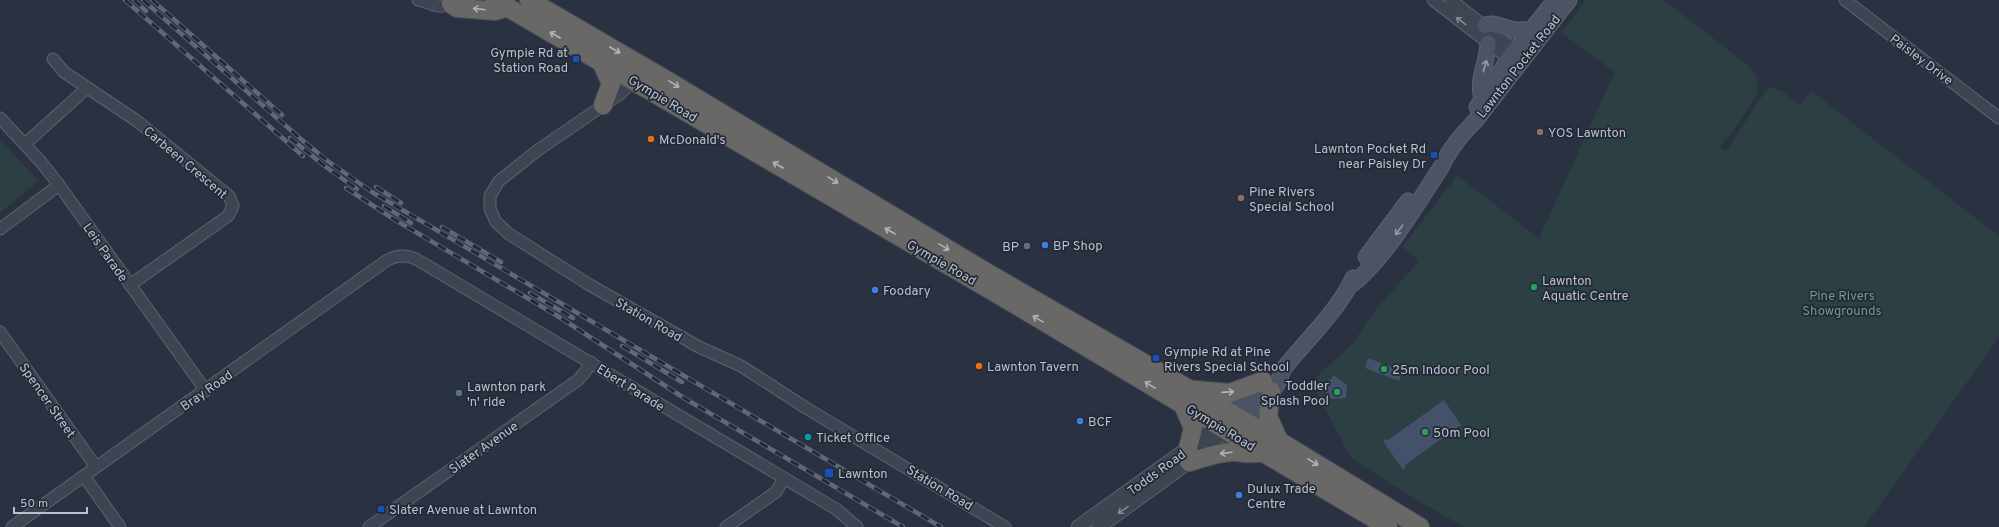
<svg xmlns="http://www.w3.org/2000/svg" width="1999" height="527" font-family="Overpass,sans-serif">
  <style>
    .green { fill: #2c3f43 }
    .water { fill: #43516b }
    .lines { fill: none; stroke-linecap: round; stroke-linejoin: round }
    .minor-casing { stroke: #5c626f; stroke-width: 13 }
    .tertiary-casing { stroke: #5c626f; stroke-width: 15 }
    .secondary-casing { stroke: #5c626f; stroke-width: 17 }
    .trunk-casing { stroke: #484f5c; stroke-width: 20 }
    .minor { stroke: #3e4552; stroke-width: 11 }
    .tertiary { stroke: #3e4552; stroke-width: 13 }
    .secondary { stroke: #4c5364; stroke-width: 15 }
    .trunk { stroke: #6a6866; stroke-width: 18 }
    .rail-casing { stroke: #606878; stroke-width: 4.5 }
    .rail { stroke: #222937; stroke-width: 3; stroke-dasharray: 9; stroke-linecap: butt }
    .oneway { stroke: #afb3bd }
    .oneway2 { stroke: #838995 }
    .oneway3 { stroke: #949aa8 }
    .transit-dot { fill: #1a4fb4; stroke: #222937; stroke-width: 1.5 }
    .education-dot { fill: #8d6e63; stroke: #222937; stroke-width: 1.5 }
    .food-dot { fill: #e8710a; stroke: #222937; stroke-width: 1.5 }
    .shop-dot { fill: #3f7fe0; stroke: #222937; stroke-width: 1.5 }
    .service-dot { fill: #5c6f8a; stroke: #222937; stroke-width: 1.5 }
    .leisure-dot { fill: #2e9e5b; stroke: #222937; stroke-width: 1.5 }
    .culture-dot { fill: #0f9aa8; stroke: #222937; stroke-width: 1.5 }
    .labels { text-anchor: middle; stroke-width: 3.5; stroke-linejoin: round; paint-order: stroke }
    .poi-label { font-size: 13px; fill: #bbc0cc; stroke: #222937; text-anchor: start }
    .street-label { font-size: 13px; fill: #bbc0cc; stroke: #222937 }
    .park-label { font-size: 13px; fill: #749a80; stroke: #222937 }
  </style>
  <rect width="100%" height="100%" fill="#2a3242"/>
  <!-- green -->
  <g class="green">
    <path d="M1586 0H1664L1745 63 1756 75 1758 92 1741 120 1720 147 1726 151 1767 89C1778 84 1792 100 1800 106L1811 91 1999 236V337L1864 527H1464L1412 497 1351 458 1311 382 1353 343 1373 313 1419 261 1402 247 1457 176 1539 238 1615 72 1561 33Z"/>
    <polygon points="0,139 38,181 0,213"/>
  </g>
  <!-- water -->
  <g class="water">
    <polygon points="1368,358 1403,371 1399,381 1365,368"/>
    <polygon points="1334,375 1347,385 1346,398 1331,399 1323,387"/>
    <polygon points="1444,400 1461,425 1405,465 1406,467 1403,470 1383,441 1386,439 1388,440"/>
  </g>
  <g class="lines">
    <!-- minor casing -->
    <g class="minor-casing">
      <g id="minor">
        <path d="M418 0C434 3 438 12 456 1"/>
        <polyline points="1433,0 1504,55 1515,59"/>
        <polyline points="1451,0 1520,54"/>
        <polyline points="1845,0 1999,118"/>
        <polyline points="53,59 64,72 137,121 229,196 233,206 228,216 130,285"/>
        <polyline points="635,76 627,87 620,94 538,150 499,181 490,196 490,209 496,222 509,234 588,284 699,347 741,366 806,408 1005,527"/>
        <polyline points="0,118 41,162 59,185 206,391"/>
        <polyline points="25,144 87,88"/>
        <polyline points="0,229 59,185"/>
        <polyline points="0,332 96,467"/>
        <polyline points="84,476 120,527"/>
        <path d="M12 527 386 261C396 255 405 254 416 259L836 509 857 527"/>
        <polyline points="369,527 578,380 585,372 591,362"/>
        <polyline points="726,527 776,492 784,478"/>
      </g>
    </g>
    <!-- tertiary casing -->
    <g class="tertiary-casing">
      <g id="tertiary">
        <polyline points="1078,527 1188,448 1217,425"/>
        <polyline points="1099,527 1189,462 1226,430"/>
      </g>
    </g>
    <!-- secondary casing -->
    <g class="secondary-casing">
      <g id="secondary">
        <polyline points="1485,25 1493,24 1514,30 1532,30"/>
        <path d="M1482 98C1476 80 1488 62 1488 43"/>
        <polyline points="1477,107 1510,57 1555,0"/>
        <polyline points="1366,257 1408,201"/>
        <path d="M1350 286C1383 262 1417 204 1440 169 1443 165 1444 160 1447 156 1455 142 1465 131 1476 120L1569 0"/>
        <polyline points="1222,420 1262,382"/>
        <path d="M1233 425C1249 413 1269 399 1279 381 1281 376 1281 371 1285 367 1305 342 1341 307 1353 278"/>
      </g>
    </g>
    <!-- trunk casing -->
    <g class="trunk-casing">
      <g id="trunk">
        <polyline points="495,0 1001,296 1388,527"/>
        <polyline points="529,0 668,81 986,272 1279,441 1420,527"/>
        <polyline points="451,4 457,8 495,11 508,7"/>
        <polyline points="601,61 611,84 603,105"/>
        <polyline points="1195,390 1230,393 1263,381"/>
        <polyline points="1271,391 1268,416 1279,441"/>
        <polyline points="1183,405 1193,428 1188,448"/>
        <path d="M1189 462C1204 458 1218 452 1233 452 1244 452 1251 455 1262 452"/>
      </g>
    </g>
    <!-- minor -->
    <use href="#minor" class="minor"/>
    <!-- tertiary -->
    <use href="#tertiary" class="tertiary"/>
    <!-- secondary -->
    <use href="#secondary" class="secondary"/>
    <!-- trunk -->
    <use href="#trunk" class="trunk"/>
    <!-- rail casing -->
    <g class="rail-casing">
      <g id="rail">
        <polyline points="125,0 303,156"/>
        <polyline points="134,0 146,11"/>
        <polyline points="143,0 302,140 329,162 372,192 941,527"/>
        <polyline points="152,0 282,115"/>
        <polyline points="290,138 326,167 357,189"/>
        <polyline points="376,187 401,203"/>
        <polyline points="346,188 392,218 556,315 684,398 903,527"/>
        <polyline points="384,206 411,223"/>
        <polyline points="442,227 501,262"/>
        <polyline points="530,293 573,318"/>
        <polyline points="622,346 682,382"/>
      </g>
    </g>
    <!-- rail -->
    <use href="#rail" class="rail"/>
  </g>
  <!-- one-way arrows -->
  <defs><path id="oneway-shaft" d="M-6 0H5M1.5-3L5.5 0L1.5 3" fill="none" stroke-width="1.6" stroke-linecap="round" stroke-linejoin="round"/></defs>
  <g class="oneway">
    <use href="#oneway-shaft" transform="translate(479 9) rotate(-173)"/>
    <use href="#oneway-shaft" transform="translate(555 35) rotate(-150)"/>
    <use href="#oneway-shaft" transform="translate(615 50) rotate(30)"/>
    <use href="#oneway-shaft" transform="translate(674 84) rotate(31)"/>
    <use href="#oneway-shaft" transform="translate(778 165) rotate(-150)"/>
    <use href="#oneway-shaft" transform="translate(833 180) rotate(31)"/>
    <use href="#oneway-shaft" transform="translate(890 231) rotate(-150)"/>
    <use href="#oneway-shaft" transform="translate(944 247) rotate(31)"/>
    <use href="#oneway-shaft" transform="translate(1038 319) rotate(-149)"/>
    <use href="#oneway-shaft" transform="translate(1150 385) rotate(-149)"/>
    <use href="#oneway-shaft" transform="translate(1228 392) rotate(-4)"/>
    <use href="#oneway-shaft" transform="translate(1226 453) rotate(173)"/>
    <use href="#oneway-shaft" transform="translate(1313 462) rotate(31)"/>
  </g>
  <g class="oneway2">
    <use href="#oneway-shaft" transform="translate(1461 21) rotate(-143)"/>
    <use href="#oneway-shaft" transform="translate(1123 510) rotate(145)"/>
  </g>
  <g class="oneway3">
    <use href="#oneway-shaft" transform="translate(1485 66) rotate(-74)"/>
    <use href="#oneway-shaft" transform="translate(1399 230) rotate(127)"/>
  </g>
  <!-- markers -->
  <g class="transit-dot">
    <rect x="572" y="55" width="8" height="8" rx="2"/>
    <rect x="1430" y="151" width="8" height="8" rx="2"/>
    <rect x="1152" y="354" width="8" height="8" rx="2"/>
    <rect x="824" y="468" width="10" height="10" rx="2"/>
    <rect x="377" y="505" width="8" height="8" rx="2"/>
  </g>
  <g class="education-dot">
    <circle cx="1540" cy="132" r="4"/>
    <circle cx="1241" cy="198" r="4"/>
  </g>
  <g class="food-dot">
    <circle cx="651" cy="139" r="4"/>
    <circle cx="979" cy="366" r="4"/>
  </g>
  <g class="shop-dot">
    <circle cx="1045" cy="245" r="4"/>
    <circle cx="875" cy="290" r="4"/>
    <circle cx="1080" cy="421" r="4"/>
    <circle cx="1239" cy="495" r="4"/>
  </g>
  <g class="service-dot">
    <circle cx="1027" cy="246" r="4"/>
    <circle cx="459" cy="393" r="4"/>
  </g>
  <g class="leisure-dot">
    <circle cx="1534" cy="287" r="4"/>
    <circle cx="1384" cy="369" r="4"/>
    <circle cx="1337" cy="392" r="4"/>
    <circle cx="1425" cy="432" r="4"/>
  </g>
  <circle class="culture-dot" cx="808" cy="437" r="4"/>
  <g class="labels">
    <!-- poi labels -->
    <g class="poi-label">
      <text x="568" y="57" text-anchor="end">Gympie Rd at<tspan x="568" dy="15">Station Road</tspan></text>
      <text x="1548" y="137">YOS Lawnton</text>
      <text x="659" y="144">McDonald's</text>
      <text x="1426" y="153" text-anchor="end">Lawnton Pocket Rd<tspan x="1426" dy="15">near Paisley Dr</tspan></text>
      <text x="1249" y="196">Pine Rivers<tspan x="1249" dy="15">Special School</tspan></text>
      <text x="1053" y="250">BP Shop</text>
      <text x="1019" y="251" text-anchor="end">BP</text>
      <text x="1542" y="285">Lawnton<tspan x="1542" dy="15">Aquatic Centre</tspan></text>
      <text x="883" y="295">Foodary</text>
      <text x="1164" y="356">Gympie Rd at Pine<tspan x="1164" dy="15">Rivers Special School</tspan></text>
      <text x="987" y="371">Lawnton Tavern</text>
      <text x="1392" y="374">25m Indoor Pool</text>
      <text x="1329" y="390" text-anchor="end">Toddler<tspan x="1329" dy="15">Splash Pool</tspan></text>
      <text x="467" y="391">Lawnton park<tspan x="467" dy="15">'n' ride</tspan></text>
      <text x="1088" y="426">BCF</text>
      <text x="1433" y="437">50m Pool</text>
      <text x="816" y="442">Ticket Office</text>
      <text x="838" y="478">Lawnton</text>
      <text x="1247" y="493">Dulux Trade<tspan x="1247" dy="15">Centre</tspan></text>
      <text x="389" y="514">Slater Avenue at Lawnton</text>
    </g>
    <!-- street labels -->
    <g class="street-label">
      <text transform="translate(1922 59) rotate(37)" y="5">Paisley Drive</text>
      <text transform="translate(1518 66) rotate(-52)" y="5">Lawnton Pocket Road</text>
      <text transform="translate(663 98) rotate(31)" y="5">Gympie Road</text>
      <text transform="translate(186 162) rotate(40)" y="5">Carbeen Crescent</text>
      <text transform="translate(106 252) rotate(55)" y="5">Leis Parade</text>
      <text transform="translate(942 262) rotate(30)" y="5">Gympie Road</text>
      <text transform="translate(649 319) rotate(30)" y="5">Station Road</text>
      <text transform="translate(631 387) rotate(32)" y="5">Ebert Parade</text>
      <text transform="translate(206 390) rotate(-35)" y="5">Bray Road</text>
      <text transform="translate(48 400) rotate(55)" y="5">Spencer Street</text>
      <text transform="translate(1221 427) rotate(31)" y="5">Gympie Road</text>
      <text transform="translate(483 447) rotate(-35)" y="5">Slater Avenue</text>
      <text transform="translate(1156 472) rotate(-36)" y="5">Todds Road</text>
      <text transform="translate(940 487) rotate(31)" y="5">Station Road</text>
    </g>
    <!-- park labels -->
    <g class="park-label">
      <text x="1842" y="300">Pine Rivers<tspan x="1842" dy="15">Showgrounds</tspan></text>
    </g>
  </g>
  <!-- scale -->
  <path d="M14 507v6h73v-6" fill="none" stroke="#bbc0cc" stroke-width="2"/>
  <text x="20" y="507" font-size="12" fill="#bbc0cc" stroke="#222937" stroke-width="3" paint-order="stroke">50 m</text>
</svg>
